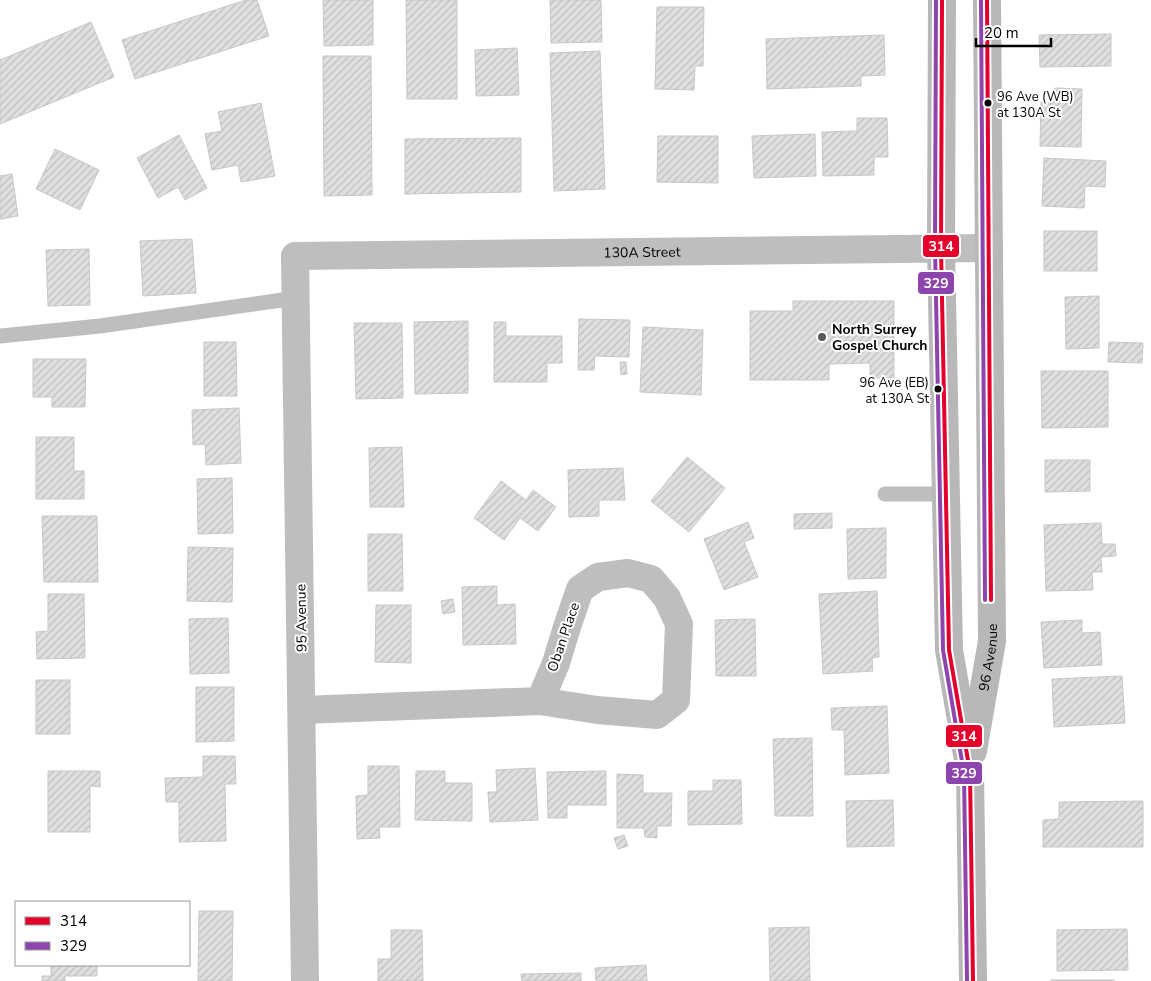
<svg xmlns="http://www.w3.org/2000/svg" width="1151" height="981" font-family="'Nunito Sans',sans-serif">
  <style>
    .building { fill: url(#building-hatch); stroke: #c7c7c7 }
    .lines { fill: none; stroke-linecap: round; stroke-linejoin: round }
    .service { stroke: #bebebe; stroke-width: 15 }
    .minor { stroke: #bebebe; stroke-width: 28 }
    .secondary { stroke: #b8b8b8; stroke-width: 28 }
    .bus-1-casing { stroke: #fff; stroke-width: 8 }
    .bus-2-casing { stroke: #fff; stroke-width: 8 }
    .bus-1 { stroke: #e4002b; stroke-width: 4 }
    .bus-2 { stroke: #8e44ad; stroke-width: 4 }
    .bus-dot { fill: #000; stroke: #fff; stroke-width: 2 }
    .poi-dot { fill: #595959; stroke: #fff; stroke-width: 2 }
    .labels { text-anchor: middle; stroke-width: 4; stroke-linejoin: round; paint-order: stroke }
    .bus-label { font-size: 13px; fill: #000; stroke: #fff; text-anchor: start }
    .street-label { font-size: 14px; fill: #000; stroke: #fff }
    .poi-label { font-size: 14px; font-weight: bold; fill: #000; stroke: #fff; text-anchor: start }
    .line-badge { stroke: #fff; stroke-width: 2 }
    .badge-label { font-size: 14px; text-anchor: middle; font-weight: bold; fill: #fff }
  </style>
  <defs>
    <pattern id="building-hatch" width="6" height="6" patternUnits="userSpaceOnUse" patternTransform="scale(1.25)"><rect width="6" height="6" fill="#dfdfdf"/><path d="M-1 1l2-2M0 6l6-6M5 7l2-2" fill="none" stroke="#bebebe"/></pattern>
  </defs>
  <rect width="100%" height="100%" fill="#fff"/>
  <!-- building -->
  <g class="building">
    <polygon points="246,0 257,0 269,36 135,79 122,40"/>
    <polygon points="323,0 373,0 373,45 324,46"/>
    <polygon points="406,0 457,0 457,99 407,99"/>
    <polygon points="550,0 601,0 602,42 551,43"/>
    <polygon points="657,7 704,7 703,66 695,66 694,90 655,89"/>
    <polygon points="91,22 114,77 0,124 0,60"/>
    <polygon points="1111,34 1111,66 1040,67 1039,35"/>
    <polygon points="884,35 885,75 861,76 861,86 767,89 766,39"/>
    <polygon points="517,48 519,95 476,96 475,50"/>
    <polygon points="600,51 605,189 554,191 550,53"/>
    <polygon points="323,56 371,56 372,195 324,196"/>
    <polygon points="1055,88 1082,89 1081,147 1040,146 1041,102 1054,103"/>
    <polygon points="261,103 275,176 241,182 238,165 212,170 205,134 222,131 218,112"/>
    <polygon points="857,118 887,118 888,157 874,157 874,175 823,176 822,132 857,131"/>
    <polygon points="815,134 816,176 754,178 752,136"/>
    <polygon points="179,135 207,188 185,200 178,187 158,198 137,158"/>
    <polygon points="658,136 718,136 718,183 657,182"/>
    <polygon points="521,138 521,192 405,194 405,139"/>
    <polygon points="55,149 99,170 80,210 36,189"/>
    <polygon points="1044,158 1106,161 1105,187 1085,186 1084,208 1042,206"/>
    <polygon points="12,174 18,216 0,219 0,176"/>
    <rect x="1044" y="231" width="53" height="40"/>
    <polygon points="192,239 196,293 143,296 140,241"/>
    <polygon points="89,249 90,305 48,306 46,250"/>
    <polygon points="1099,296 1099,348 1066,349 1065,297"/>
    <polygon points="793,301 894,301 894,378 870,378 870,363 829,364 829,380 750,380 750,311 793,311"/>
    <polygon points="579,319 630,320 629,357 595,356 594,370 578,370"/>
    <polygon points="468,321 468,393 415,394 414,322"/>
    <polygon points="494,322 506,322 506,336 562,336 562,363 547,363 547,382 494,382"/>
    <polygon points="354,323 402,323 403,398 356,399"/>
    <polygon points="643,327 703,330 701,395 640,392"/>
    <polygon points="204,342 236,342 237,396 204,396"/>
    <polygon points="1109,342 1143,343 1142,363 1108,362"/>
    <polygon points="33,359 86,359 85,407 52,407 52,397 33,397"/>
    <polygon points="620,362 626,362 627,374 621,375"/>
    <polygon points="1041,371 1108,371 1108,427 1042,428"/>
    <polygon points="239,408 241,463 206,465 205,444 193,445 192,410"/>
    <polygon points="36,437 74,437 74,471 84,471 84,499 36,499"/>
    <polygon points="402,447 404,507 370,507 369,448"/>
    <polygon points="687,457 725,488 689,532 651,501"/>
    <polygon points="1045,460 1090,460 1090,491 1045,492"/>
    <polygon points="623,468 625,500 599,500 599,516 569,517 568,470"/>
    <polygon points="232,478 233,533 198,534 197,479"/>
    <polygon points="501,481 526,500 533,490 556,507 538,531 520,518 504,540 474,518"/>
    <polygon points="832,513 832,528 794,529 794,514"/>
    <polygon points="42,516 97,516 98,582 44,582"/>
    <polygon points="748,522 754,538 744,542 758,577 724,590 704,539"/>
    <polygon points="1101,523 1102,544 1115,544 1116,556 1101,557 1102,572 1092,572 1093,590 1046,591 1044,525"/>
    <polygon points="886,528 886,578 848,579 847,529"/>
    <polygon points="368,534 402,534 403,591 368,591"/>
    <polygon points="188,547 233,548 232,602 187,601"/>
    <polygon points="497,586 497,605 515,604 516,644 463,645 462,587"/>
    <polygon points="877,591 879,657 872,658 873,671 823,674 819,594"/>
    <polygon points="48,594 84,594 85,658 37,659 36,632 48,631"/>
    <polygon points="453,599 455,612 443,614 441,601"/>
    <polygon points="376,605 411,605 411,663 375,662"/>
    <polygon points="228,618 229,673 190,674 189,619"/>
    <polygon points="755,619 756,676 716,676 715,620"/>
    <polygon points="1082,620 1082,633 1100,632 1102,665 1044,668 1041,622"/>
    <polygon points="1122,676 1125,723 1054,727 1052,679"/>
    <rect x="36" y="680" width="34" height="54"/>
    <polygon points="196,687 234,687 234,741 196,742"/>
    <polygon points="887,706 889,773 845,775 844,730 832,730 831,708"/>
    <polygon points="812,738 813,816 775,816 773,739"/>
    <polygon points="203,756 235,756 236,784 225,784 226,841 179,842 179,802 166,802 165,778 203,777"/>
    <polygon points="368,766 399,766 400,827 379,827 380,838 357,839 356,796 368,795"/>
    <polygon points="535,768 538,820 490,822 488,792 497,792 496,770"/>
    <polygon points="48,771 100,771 100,787 90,786 90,832 48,832"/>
    <polygon points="416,771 445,771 445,783 472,783 472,821 415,820"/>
    <polygon points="606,771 606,805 567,805 567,818 548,818 547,772"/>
    <polygon points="617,774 643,775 643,793 672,793 671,826 657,826 657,838 645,837 644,828 617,828"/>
    <polygon points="713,780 741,780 742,824 688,825 688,791 713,791"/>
    <polygon points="893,800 894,846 847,847 846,801"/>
    <polygon points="1143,801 1143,847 1043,847 1043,820 1059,819 1059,802"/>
    <polygon points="624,835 628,846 618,849 614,838"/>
    <polygon points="199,911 233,911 232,981 198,981"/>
    <polygon points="809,927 810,981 770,981 769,928"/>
    <polygon points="1127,929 1128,970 1057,971 1057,930"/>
    <polygon points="391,930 422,930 423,981 378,981 378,959 391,959"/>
    <polygon points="51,965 97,965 97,976 65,976 65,981 42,981 42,976 51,976"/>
    <polygon points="646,965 647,981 596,981 595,968"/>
    <polygon points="581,973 581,981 522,981 521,974"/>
    <rect x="1051" y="980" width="63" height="1"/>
  </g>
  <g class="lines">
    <!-- service -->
    <g class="service">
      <polyline points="0,336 100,326 296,298"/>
      <polyline points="885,494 945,494"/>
    </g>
    <!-- minor -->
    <g class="minor">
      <polyline points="302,710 540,701 597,710 657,715 676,700 679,624 667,598 651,579 628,573 598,577 580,589 567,627 556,663 540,701"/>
      <path id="s1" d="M305 981 295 256 989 248"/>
    </g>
    <!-- secondary -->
    <g class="secondary">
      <polyline points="942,0 941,248 949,650 970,772 973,981"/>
      <path id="s2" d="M973 751 992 641 987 0"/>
    </g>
    <!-- bus-1 casing -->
    <g class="bus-1-casing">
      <g id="bus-1">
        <polyline points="942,0 941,248 949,650 970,772 973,981"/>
        <polyline points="987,0 991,600"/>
      </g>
    </g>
    <!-- bus-2 casing -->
    <g class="bus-2-casing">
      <g id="bus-2">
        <polyline points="936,0 935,248 943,650 964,773 967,981"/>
        <polyline points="981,0 985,600"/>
      </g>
    </g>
    <!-- bus-1 -->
    <use href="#bus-1" class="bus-1"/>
    <!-- bus-2 -->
    <use href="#bus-2" class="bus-2"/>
  </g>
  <!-- markers -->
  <g class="bus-dot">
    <circle cx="988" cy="103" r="4.5"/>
    <circle cx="938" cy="389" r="4.5"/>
  </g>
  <circle class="poi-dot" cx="822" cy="337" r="5"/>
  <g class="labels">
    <!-- bus labels -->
    <g class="bus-label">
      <text x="997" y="101">96 Ave (WB)<tspan x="997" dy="16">at 130A St</tspan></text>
      <text x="929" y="387" text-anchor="end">96 Ave (EB)<tspan x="929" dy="16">at 130A St</tspan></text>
    </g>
    <!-- street labels -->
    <g class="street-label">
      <text dy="5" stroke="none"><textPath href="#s1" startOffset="1072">130A Street</textPath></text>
      <text transform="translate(301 618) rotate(-91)" y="5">95 Avenue</text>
      <text transform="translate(563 637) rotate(-71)" y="5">Oban Place</text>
      <text dy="5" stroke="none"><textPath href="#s2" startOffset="95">96 Avenue</textPath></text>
    </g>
    <!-- poi labels -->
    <g class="poi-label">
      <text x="832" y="334">North Surrey<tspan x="832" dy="16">Gospel Church</tspan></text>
    </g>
  </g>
  <g class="line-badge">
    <rect x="922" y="234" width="38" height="24" rx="5" fill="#e4002b"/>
    <rect x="917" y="271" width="38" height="24" rx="5" fill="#8e44ad"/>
    <rect x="945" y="724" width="38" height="24" rx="5" fill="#e4002b"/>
    <rect x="945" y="761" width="38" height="24" rx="5" fill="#8e44ad"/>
  </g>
  <g class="badge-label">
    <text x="941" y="251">314</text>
    <text x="936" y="288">329</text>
    <text x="964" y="741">314</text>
    <text x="964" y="778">329</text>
  </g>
  <!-- legend -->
  <rect x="15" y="901" width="175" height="65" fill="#ffffff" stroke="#999999"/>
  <rect x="25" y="917" width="25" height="8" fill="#e4002b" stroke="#999999"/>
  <text x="60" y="926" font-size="15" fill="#000000">314</text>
  <rect x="25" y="942" width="25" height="8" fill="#8e44ad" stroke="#999999"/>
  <text x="60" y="951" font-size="15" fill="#000000">329</text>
  <!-- scale -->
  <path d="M976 38v8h75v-8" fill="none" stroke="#000000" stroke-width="2.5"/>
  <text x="984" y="38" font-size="15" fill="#000000" stroke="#ffffff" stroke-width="4" paint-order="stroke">20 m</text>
</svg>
